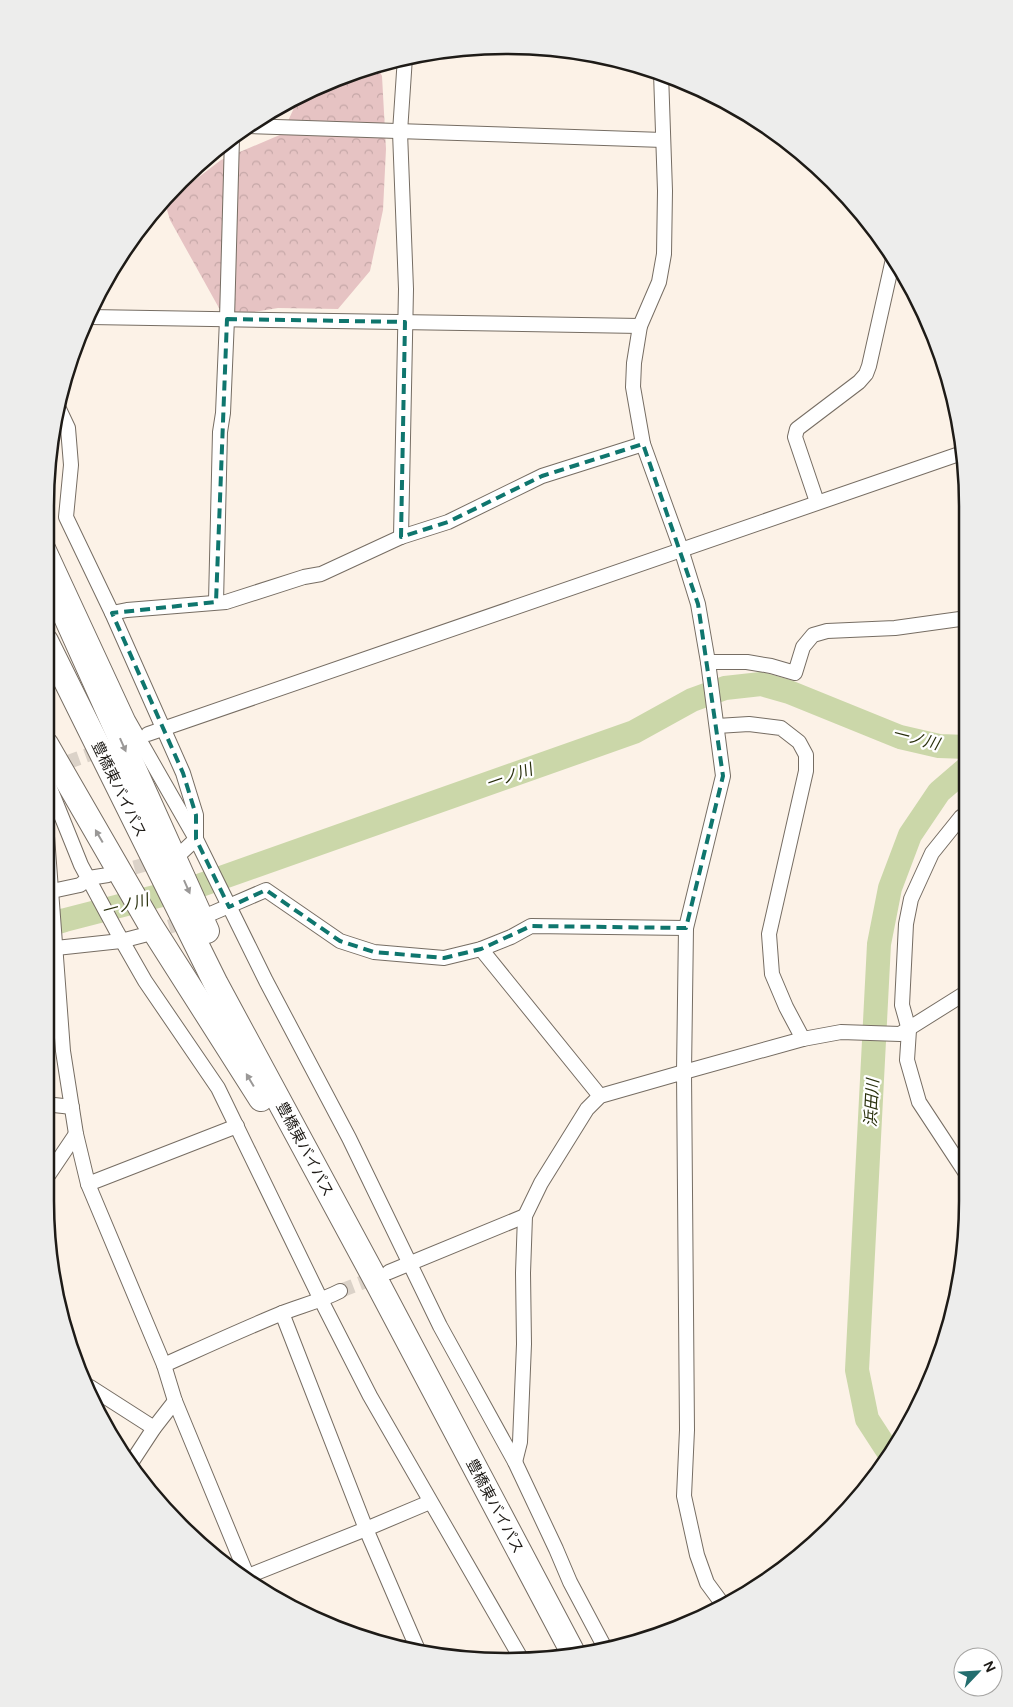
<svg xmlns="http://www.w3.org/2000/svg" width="1013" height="1707" font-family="'DM Sans','Noto Sans JP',sans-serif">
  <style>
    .forest { fill: url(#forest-crowns) }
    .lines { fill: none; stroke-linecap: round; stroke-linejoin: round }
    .river { stroke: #cbd7a9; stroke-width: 24 }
    .minor-tunnel { stroke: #dbd2c8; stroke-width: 14; stroke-dasharray: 14 7; stroke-linecap: butt }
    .minor-casing { stroke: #766d63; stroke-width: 16 }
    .trunk-casing { stroke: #766d63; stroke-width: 26 }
    .minor { stroke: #fff; stroke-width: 14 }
    .trunk { stroke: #fff; stroke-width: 24 }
    .oneway { fill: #9a9897 }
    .marked { fill: none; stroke: #0f766e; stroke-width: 4; stroke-dasharray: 10 6; stroke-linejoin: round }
    .labels { text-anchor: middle; stroke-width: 4.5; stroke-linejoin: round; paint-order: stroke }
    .street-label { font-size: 15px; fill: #1e1b17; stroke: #fff }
    .water-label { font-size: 16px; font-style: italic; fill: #29300c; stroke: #fff }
    .rim { fill: none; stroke: #1e1b17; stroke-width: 2.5 }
  </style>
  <defs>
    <pattern id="forest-crowns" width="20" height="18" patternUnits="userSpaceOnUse" patternTransform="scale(1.25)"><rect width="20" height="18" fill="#e6c3c3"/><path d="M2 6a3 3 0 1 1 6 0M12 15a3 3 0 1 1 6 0" fill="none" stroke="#c5a7a7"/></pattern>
  </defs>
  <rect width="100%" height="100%" fill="#fcf2e7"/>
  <!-- forest -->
  <polygon class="forest" points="377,66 382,76 386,149 383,210 370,271 338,309 278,308 224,317 170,220 165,203 221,160 282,134 299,97 330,80"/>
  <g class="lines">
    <!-- river -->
    <g class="river">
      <polyline points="45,926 65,920 201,885 634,732 692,700 725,688 761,684 789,692 900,737 939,746 967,747"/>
      <polyline points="891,1456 867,1419 857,1370 879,944 890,888 910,835 939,792 967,768"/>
    </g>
    <!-- minor-tunnel -->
    <g class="minor-tunnel">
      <polyline points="46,770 107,748"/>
      <polyline points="114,873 161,860"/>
      <polyline points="149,933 191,920"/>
      <polyline points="340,1291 379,1276"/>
    </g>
    <!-- minor casing -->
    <g class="minor-casing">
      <g id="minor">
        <polyline points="661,73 665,191 664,254 659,282 640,326 634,363 633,387 643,444 681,549 698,604 708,662 723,776 686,928 684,1072 803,1039 841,1032 900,1034 967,992"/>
        <polyline points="246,126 663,140"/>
        <polyline points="90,317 640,326"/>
        <polyline points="59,409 68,428 71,465 66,517 112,613 183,773 196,815 196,839 180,854"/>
        <polyline points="817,502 795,437 797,429 859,382 866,374 869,366 893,259"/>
        <polyline points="401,537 406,289 400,132 405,57"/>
        <polyline points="46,543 128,720 196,839 266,981 349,1138 440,1326 515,1462 556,1549 570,1582 604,1646"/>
        <polyline points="216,602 220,432 223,413 227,319 232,138"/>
        <polyline points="112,613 127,610 226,602 304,577 321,574 401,537 448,522 542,476 643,444"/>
        <polyline points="708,662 747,662 771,666 795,673 803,647 813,635 827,631 895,628 967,618"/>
        <polyline points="717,726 749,724 781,728 799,742 806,755 806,771 769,934 772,974 786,1007 803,1039"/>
        <polyline points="148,734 962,453"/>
        <polyline points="46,778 81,865 117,932 145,981 218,1088 321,1300 370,1396 522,1660"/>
        <polyline points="967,813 961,817 932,853 911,899 906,924 902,1005 909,1030 907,1060 919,1102 967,1175"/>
        <polyline points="46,823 63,1051 76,1134 88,1184 164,1365 175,1401 251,1585"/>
        <polyline points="52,891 80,885 89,878 108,875"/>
        <polyline points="208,915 266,890 340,941 374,952 444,958 481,949 511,937 531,926 686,928"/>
        <polyline points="56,948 121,941 144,935"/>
        <polyline points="481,949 600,1096"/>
        <polyline points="45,1104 72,1107"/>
        <polyline points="45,1180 76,1134"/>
        <polyline points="88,1184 237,1126"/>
        <polyline points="389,1272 525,1216"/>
        <polyline points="282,1313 366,1529 418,1650"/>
        <path d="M164 1365C202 1348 241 1330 280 1314 300 1306 321 1301 340 1291"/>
        <polyline points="90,1387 154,1428"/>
        <polyline points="515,1462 520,1442 524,1344 523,1273 525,1216 541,1183 587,1109 600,1096 684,1072 687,1430 684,1496 697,1555 707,1583 721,1602"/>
        <polyline points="131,1463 154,1428 175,1401"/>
        <polyline points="248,1576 366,1529 430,1502"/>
      </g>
    </g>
    <!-- trunk casing -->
    <g class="trunk-casing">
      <g id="trunk">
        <polyline points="46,573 207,931"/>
        <polyline points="46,641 216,984 378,1284 572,1651"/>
        <polyline points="46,744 151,926 261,1099"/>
      </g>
    </g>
    <!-- minor -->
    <use href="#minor" class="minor"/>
    <!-- trunk -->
    <use href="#trunk" class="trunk"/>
  </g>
  <!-- one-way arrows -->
  <defs><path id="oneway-solid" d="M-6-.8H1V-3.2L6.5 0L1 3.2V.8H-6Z" transform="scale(1.25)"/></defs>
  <g class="oneway">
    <use href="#oneway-solid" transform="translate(123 745) rotate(66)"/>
    <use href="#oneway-solid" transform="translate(99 836) rotate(-120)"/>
    <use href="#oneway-solid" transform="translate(187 887) rotate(66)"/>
    <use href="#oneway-solid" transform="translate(250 1080) rotate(-121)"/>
  </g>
  <!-- marked area -->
  <path class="marked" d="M227 319 405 322 401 537 448 522 542 476 643 444 698 604 723 776 686 928 531 926 481 949 444 958 374 952 340 941 266 890 229 907 196 839V815L183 773 112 613 216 602Z"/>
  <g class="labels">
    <!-- street labels -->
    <g class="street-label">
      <text transform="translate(119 789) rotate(64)" y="5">豊橋東バイパス</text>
      <text transform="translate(305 1149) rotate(62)" y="5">豊橋東バイパス</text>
      <text transform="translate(495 1506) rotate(62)" y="5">豊橋東バイパス</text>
    </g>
    <!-- water labels -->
    <g class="water-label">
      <text transform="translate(916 738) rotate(14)" y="6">一ノ川</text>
      <text transform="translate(509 776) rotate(-19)" y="6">一ノ川</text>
      <text transform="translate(125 905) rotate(-15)" y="6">一ノ川</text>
      <text transform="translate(871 1103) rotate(-87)" y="6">浜田川</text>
    </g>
  </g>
  <!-- crop -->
  <path d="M0 0H1013V1707H0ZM506 54H507A452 452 0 0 1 959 506V1201A452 452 0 0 1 507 1653H506A452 452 0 0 1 54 1201V506A452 452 0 0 1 506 54Z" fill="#ededec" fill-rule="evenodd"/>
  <path class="rim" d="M506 54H507A452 452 0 0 1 959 506V1201A452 452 0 0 1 507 1653H506A452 452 0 0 1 54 1201V506A452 452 0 0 1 506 54Z"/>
  <!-- north arrow -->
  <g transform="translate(978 1672) rotate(65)"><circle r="24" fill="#ffffff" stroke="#a5a4a2"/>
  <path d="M0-4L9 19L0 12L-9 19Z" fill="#236e6f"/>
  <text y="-8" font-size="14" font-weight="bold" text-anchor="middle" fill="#1e1b17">N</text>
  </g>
</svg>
